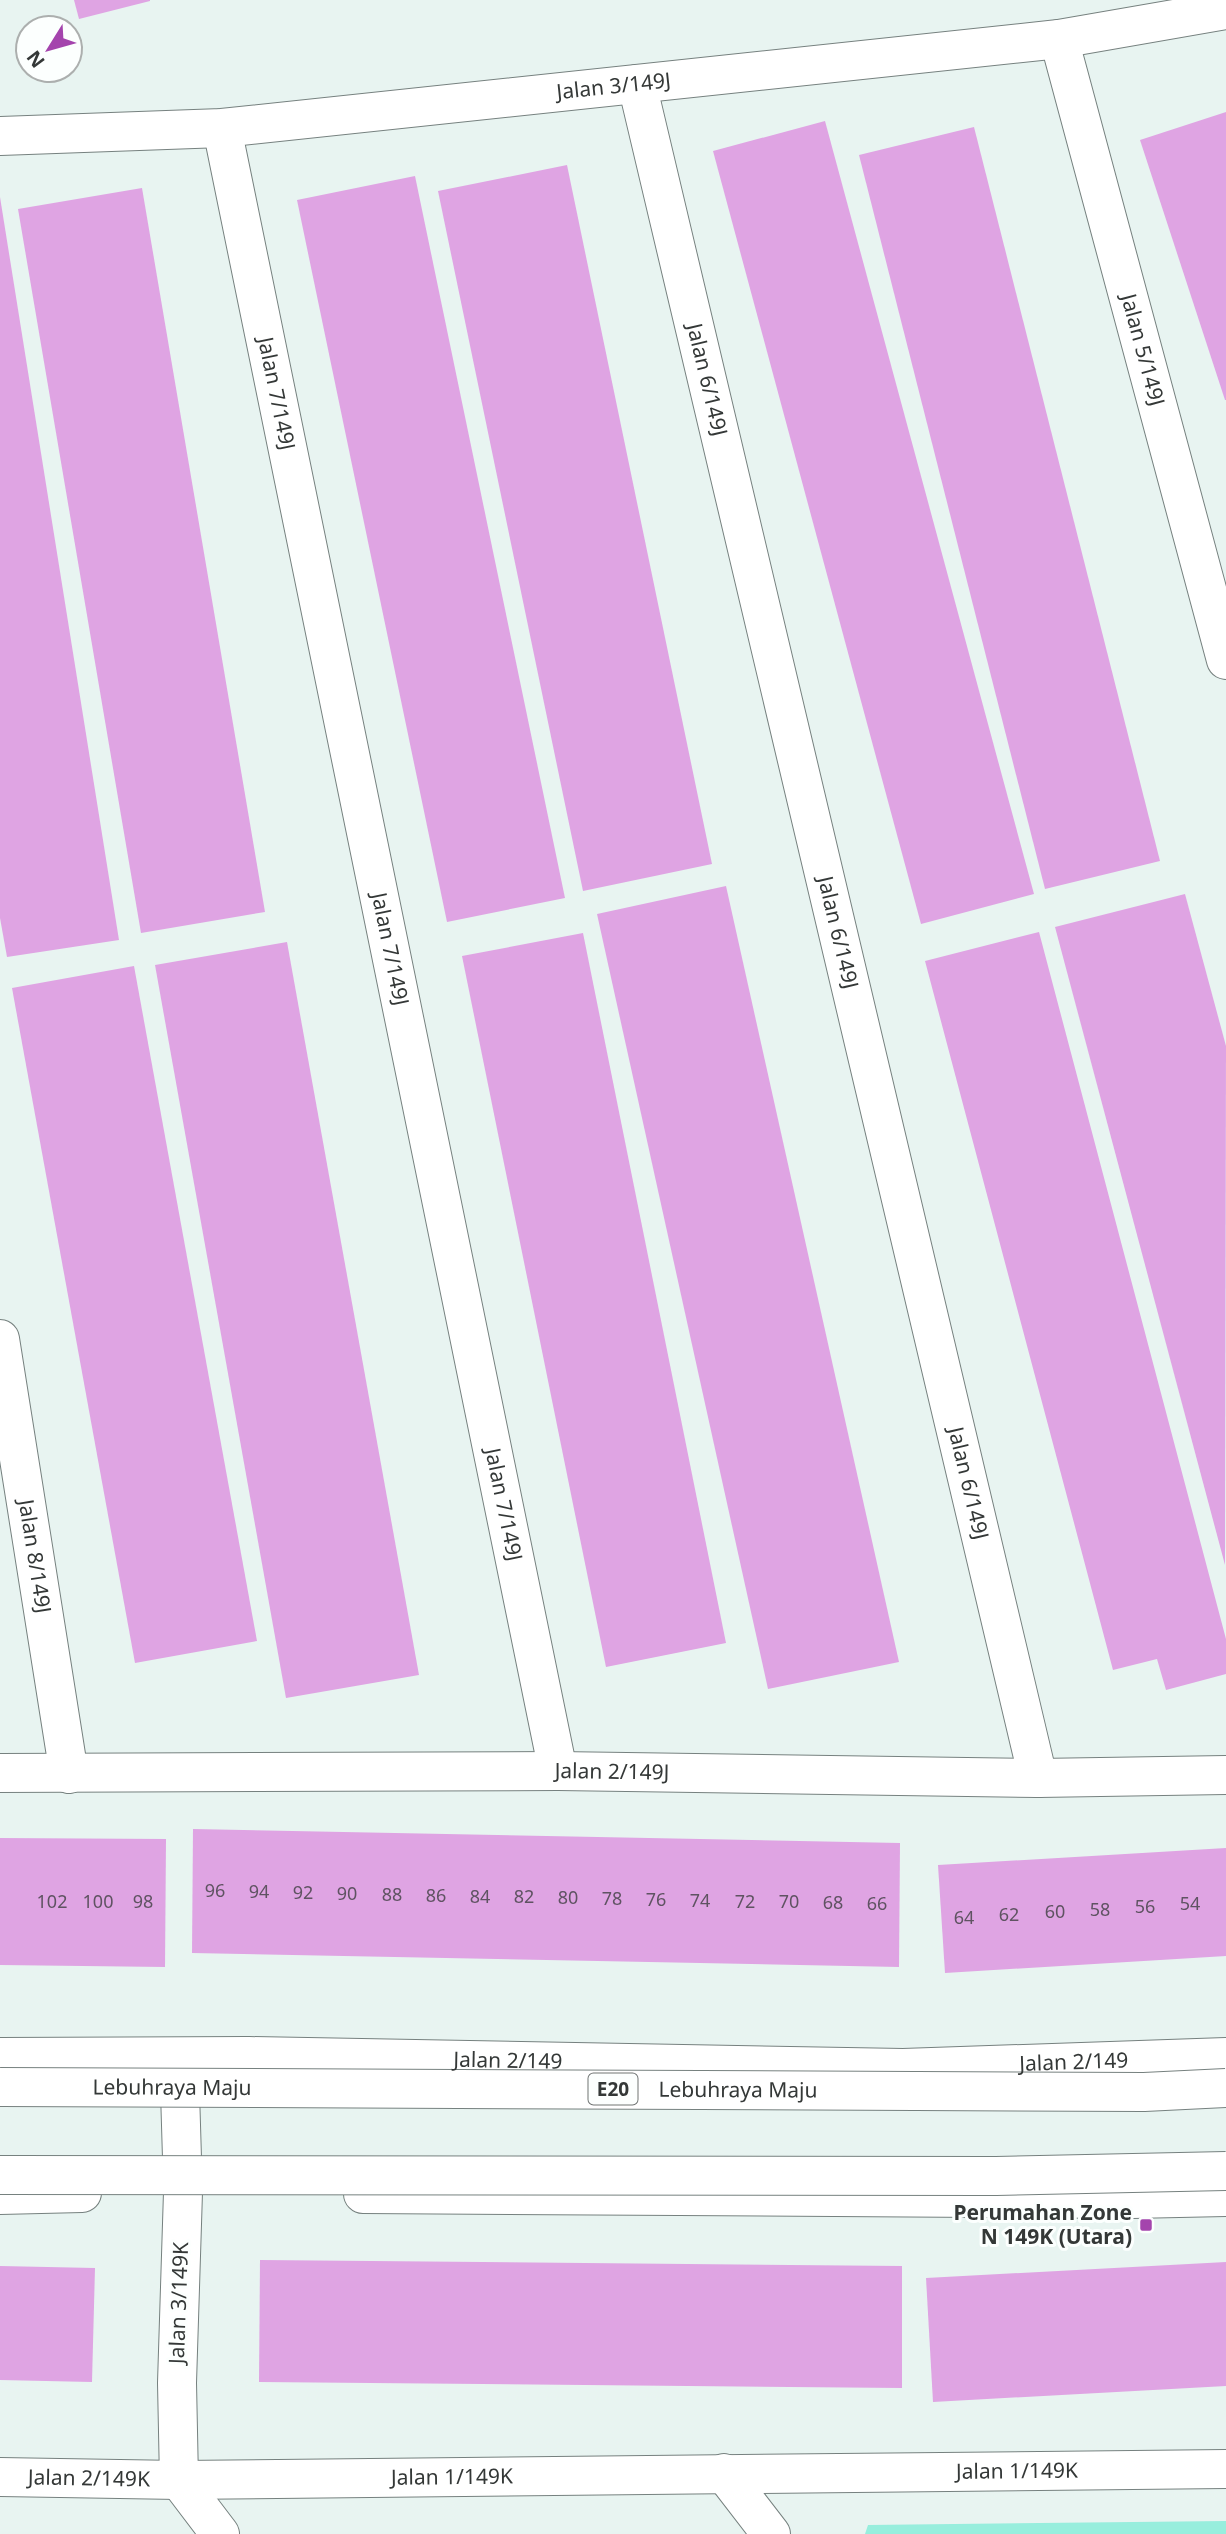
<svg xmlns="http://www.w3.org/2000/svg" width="1226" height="2534" font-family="'Noto Sans',sans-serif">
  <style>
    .green { fill: #97eedd }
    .building { fill: #dfa4e3 }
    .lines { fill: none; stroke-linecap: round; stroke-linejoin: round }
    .minor-casing { stroke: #76817f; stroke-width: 40 }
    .major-casing { stroke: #76817f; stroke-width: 40 }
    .minor { stroke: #fff; stroke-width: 38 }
    .major { stroke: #fff; stroke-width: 38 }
    .highway-bridge-casing { stroke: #76817f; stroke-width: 40; stroke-linecap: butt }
    .highway-bridge { stroke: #fff; stroke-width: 38 }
    .poi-dot { fill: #a444ad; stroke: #fcfffe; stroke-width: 2.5 }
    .labels { text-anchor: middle; stroke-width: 6; stroke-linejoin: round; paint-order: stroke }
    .number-label { font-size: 18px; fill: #5f5362 }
    .shield { fill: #fcfffe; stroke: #707473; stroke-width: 2 }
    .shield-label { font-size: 19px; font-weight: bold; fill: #343837 }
    .street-label { font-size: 21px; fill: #343837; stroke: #fcfffe }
    .poi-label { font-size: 21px; font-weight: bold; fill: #343837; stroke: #fcfffe; text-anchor: end }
  </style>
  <rect width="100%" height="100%" fill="#e8f4f1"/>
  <!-- green -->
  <polygon class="green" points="1226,2521 1226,2534 865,2534 868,2525"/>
  <!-- building -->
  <g class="building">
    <polygon points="74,0 150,0 150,1 79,19"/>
    <polygon points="1226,112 1226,400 1225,400 1140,140"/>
    <polygon points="825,121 1034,894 921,924 713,151"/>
    <polygon points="974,127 1160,861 1045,889 859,155"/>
    <polygon points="567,165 712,864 583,891 438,191"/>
    <polygon points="415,176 565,898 447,922 297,200"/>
    <polygon points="142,188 265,912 141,933 18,209"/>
    <polygon points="0,197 119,940 7,957 0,918"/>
    <polygon points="726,886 899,1662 768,1689 597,914"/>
    <polygon points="1185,894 1226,1046 1225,1565 1055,927"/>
    <polygon points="1039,932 1226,1639 1226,1674 1166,1690 1157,1659 1113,1670 925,961"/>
    <polygon points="583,933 726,1643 606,1667 462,956"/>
    <polygon points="287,942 419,1675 286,1698 155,965"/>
    <polygon points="134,966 257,1641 135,1663 12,988"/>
    <polygon points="193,1829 900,1843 899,1967 192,1953"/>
    <polygon points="0,1838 166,1839 165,1967 0,1965"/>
    <polygon points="1226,1848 1226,1956 945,1973 938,1865"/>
    <polygon points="260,2260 902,2266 902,2388 259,2382"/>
    <polygon points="1226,2262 1226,2386 933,2402 926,2278"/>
    <polygon points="0,2266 95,2268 92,2382 0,2380"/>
  </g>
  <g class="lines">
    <!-- minor casing -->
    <g class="minor-casing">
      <g id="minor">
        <path id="s1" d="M1059 39 1226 660"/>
        <path id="s2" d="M637 84 1038 1778"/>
        <path id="s3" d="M222 128 558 1771"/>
        <path id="s4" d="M0 136 222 128 1059 39 1226 10"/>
        <path id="s5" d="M0 1339 69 1774"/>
        <path id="s6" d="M0 1773 558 1771 1038 1778 1226 1775"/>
        <polyline points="179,2058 183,2192 177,2383 179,2480 220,2534"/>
        <polyline points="724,2473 771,2534"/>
        <path id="s7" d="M0 2477 179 2480 1226 2469"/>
      </g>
    </g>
    <!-- major casing -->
    <g class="major-casing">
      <g id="major">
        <path id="s8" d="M0 2057 249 2056 903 2068 1226 2057"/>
        <polyline points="363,2194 1132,2199 1226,2197"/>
        <polyline points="0,2195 82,2193"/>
      </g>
    </g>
    <!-- minor -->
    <use href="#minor" class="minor"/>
    <!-- major -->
    <use href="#major" class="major"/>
    <!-- highway-bridge casing -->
    <g class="highway-bridge-casing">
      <g id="highway-bridge">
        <path id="s9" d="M0 2087 1144 2092 1226 2088"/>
        <polyline points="0,2175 996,2176 1226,2171"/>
      </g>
    </g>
    <!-- highway-bridge -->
    <use href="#highway-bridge" class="highway-bridge"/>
  </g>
  <!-- markers -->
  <rect class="poi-dot" x="1139" y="2218" width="14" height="14" rx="3.5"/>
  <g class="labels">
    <!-- number labels -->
    <g class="number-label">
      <text x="215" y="1897">96</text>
      <text x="259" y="1898">94</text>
      <text x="303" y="1899">92</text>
      <text x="347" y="1900">90</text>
      <text x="392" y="1901">88</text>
      <text x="436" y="1902">86</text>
      <text x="480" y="1903">84</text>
      <text x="524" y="1903">82</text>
      <text x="568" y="1904">80</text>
      <text x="612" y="1905">78</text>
      <text x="656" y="1906">76</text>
      <text x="700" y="1907">74</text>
      <text x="52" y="1908">102</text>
      <text x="98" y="1908">100</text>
      <text x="143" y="1908">98</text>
      <text x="745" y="1908">72</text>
      <text x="789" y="1908">70</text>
      <text x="833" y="1909">68</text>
      <text x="877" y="1910">66</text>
      <text x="1190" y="1910">54</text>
      <text x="1145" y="1913">56</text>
      <text x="1100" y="1916">58</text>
      <text x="1055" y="1918">60</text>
      <text x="1009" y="1921">62</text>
      <text x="964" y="1924">64</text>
    </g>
    <!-- shield labels -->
    <rect class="shield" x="588.5" y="2073.5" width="49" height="31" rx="5"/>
    <g class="shield-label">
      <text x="613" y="2096">E20</text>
    </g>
    <!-- street labels -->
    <g class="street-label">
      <text dy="7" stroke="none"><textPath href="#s4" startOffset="616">Jalan 3/149J</textPath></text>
      <text dy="7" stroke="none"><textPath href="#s1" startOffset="322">Jalan 5/149J</textPath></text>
      <text dy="7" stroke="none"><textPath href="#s2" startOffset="304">Jalan 6/149J</textPath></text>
      <text dy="7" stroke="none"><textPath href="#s3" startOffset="271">Jalan 7/149J</textPath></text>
      <text dy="7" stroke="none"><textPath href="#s2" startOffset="872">Jalan 6/149J</textPath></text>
      <text dy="7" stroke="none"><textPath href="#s3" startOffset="838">Jalan 7/149J</textPath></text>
      <text dy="7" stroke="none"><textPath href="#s2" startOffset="1438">Jalan 6/149J</textPath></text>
      <text dy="7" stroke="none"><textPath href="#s3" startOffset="1405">Jalan 7/149J</textPath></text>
      <text dy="7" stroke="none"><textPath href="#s5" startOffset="220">Jalan 8/149J</textPath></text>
      <text dy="7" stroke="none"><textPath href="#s6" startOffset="612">Jalan 2/149J</textPath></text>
      <text dy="7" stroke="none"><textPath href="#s8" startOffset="508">Jalan 2/149</textPath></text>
      <text dy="7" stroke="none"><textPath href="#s8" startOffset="1074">Jalan 2/149</textPath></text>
      <text dy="7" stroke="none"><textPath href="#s9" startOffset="172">Lebuhraya Maju</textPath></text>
      <text dy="7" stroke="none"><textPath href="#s9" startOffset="738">Lebuhraya Maju</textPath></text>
      <text transform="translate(179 2303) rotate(-88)" y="7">Jalan 3/149K</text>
      <text dy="7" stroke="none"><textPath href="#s7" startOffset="1017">Jalan 1/149K</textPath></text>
      <text dy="7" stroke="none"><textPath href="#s7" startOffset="452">Jalan 1/149K</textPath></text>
      <text dy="7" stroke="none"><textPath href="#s7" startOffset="89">Jalan 2/149K</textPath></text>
    </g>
    <!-- poi labels -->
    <g class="poi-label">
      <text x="1132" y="2220">Perumahan Zone<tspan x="1132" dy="24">N 149K (Utara)</tspan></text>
    </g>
  </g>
  <!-- north arrow -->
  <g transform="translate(49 49) rotate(233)"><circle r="33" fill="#fcfffe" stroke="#acafae" stroke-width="2"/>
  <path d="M0-5L12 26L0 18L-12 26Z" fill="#a444ad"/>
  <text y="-10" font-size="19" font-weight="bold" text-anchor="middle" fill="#343837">N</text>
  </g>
</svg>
